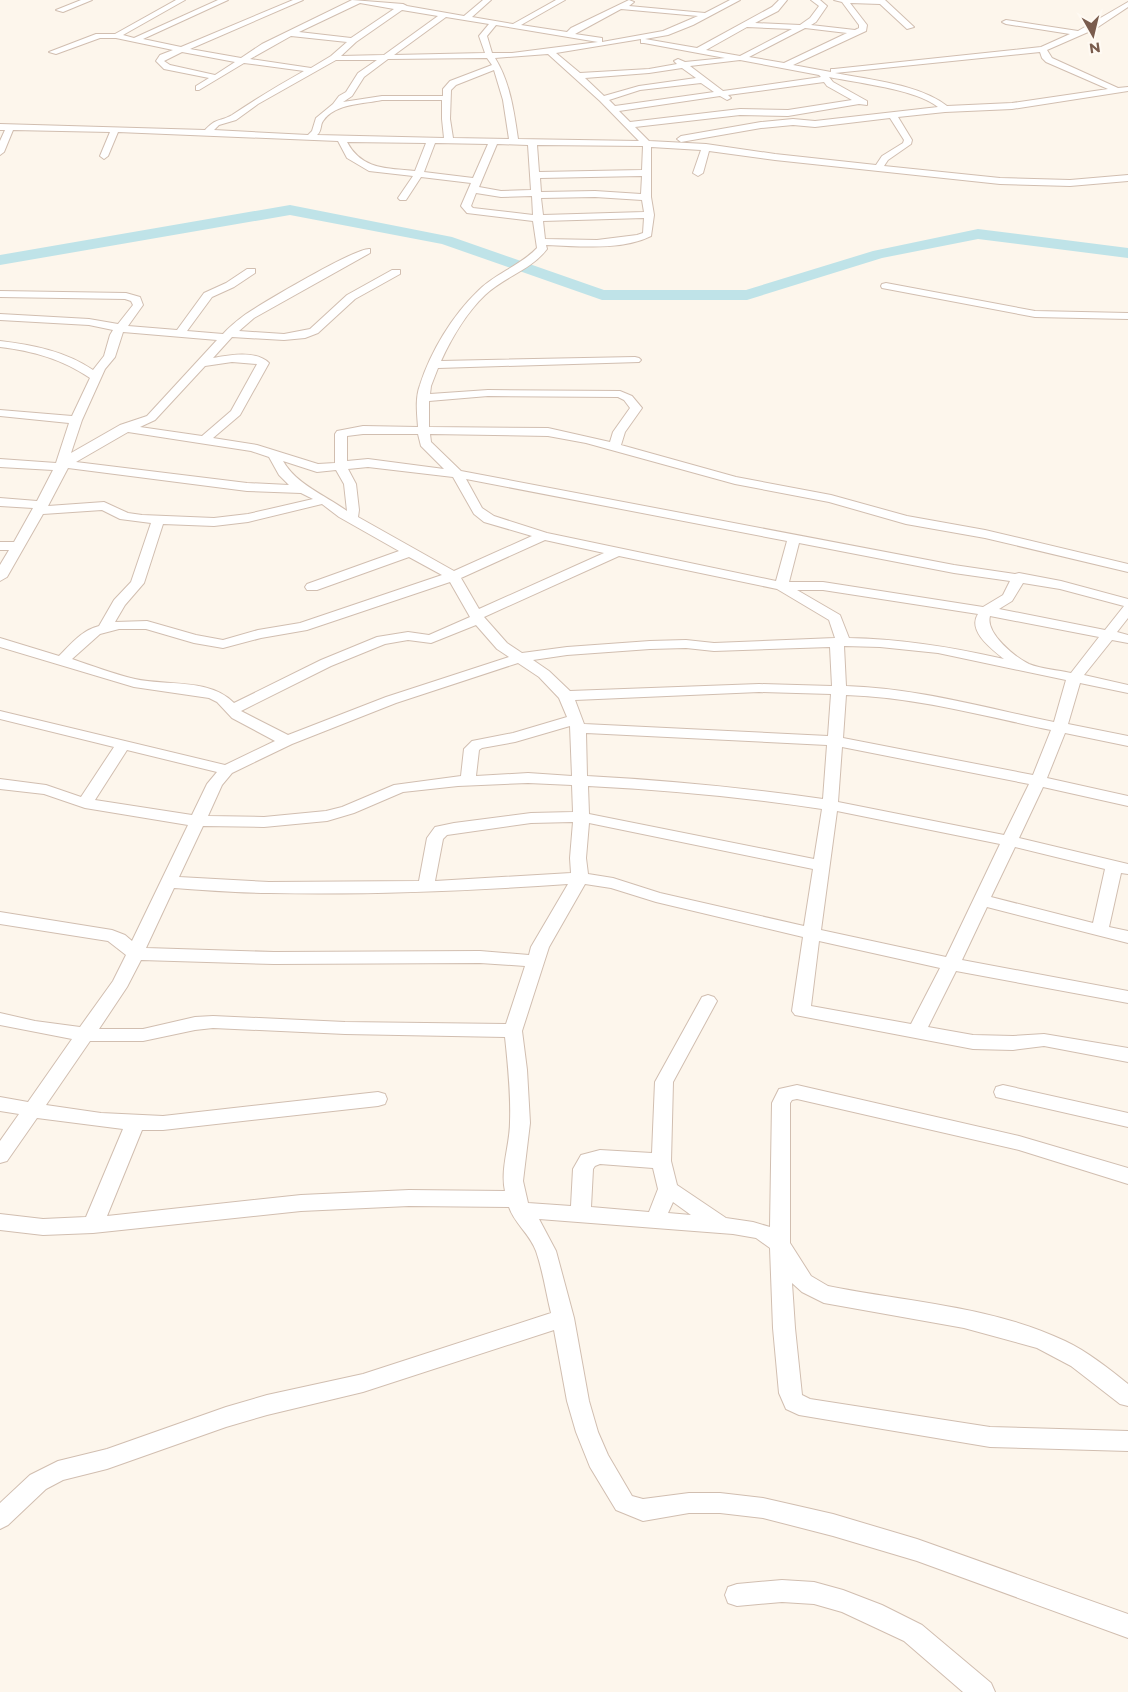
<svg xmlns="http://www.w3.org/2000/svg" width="1128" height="1692" font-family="Montserrat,sans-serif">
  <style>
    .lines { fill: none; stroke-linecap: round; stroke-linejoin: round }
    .river { fill: #bfe3e8; fill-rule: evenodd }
    .minor-casing { stroke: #d1beb0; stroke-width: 2 }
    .minor { fill: #fff; fill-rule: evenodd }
  </style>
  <rect width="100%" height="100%" fill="#fdf6ec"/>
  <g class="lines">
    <!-- river -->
    <polygon class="river" points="290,205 452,237 604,290 746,290 873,251 978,229 1128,248 1128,258 978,239 882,258 747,300 602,300 442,244 290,215 0,265 0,255"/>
    <!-- minor casing -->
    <g class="minor-casing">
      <g id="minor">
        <polygon points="81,0 92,0 63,12 56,10"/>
        <path d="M176 0H185L123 35 134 38 218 0H228L143 39 181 47 293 0H303L190 49 241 58 262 44 352 0 403 4 407 6 464 16 483 0H491L472 17 513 24 556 0H565L521 25 567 32 571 28 629 0 634 2 629 6 705 13 730 0H740L693 25 668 35 645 39 697 48 772 7 779 0H787L778 11 755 23 800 25 810 18 819 6 811 0H820L827 6 816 22 811 25 855 30 859 28V25L842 2 834 0H885L914 27 907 29 880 4 850 3 867 25 866 31 793 65 831 72V69H834L1041 47 1070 34 1006 24 1002 22 1006 20 1078 31 1128 2V7L1095 29 1047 50 1052 58 1118 88 1128 87V91L1012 109 945 112 898 117 912 140 911 144 888 160 884 166 1000 178 1070 180 1128 175V181L1070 186 1000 184 775 160 709 151 703 173 698 176 693 173 701 150 651 147V197L654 215 651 236C621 251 579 246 546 245L547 249C531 270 504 277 485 295 467 312 451 339 441 361L635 357 639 358 641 360 639 362 438 368 431 386 430 394 488 390 620 391 632 396 642 408 625 432 621 445 736 477 831 495 907 516 985 530 1128 564V572L985 538 906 524 829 502 735 484 586 443 548 436 430 434 431 442 461 471 954 565 1015 574 1019 573 1061 581 1128 599V618L1117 632 1128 635V643L1112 640 1084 675 1128 685V693L1080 683 1068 724 1128 736V746L1065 733 1047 778 1128 796V806L1043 787 1019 838 1128 864V874L1121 873 1109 927 1128 931V943L987 907 962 960 1128 991V1003L956 971 928 1027 973 1035 1013 1036 1044 1034 1128 1048V1062L1044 1046 1013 1050 973 1049 795 1015 792 1011 803 937 656 902 611 888 585 884 549 947 522 1031 527 1070 530 1123 523 1181 528 1203 571 1206 573 1169 581 1155 600 1150 652 1153 655 1082 702 997 708 995 714 997 717 1001 673 1082 671 1161 677 1185 726 1218 753 1222 770 1227 772 1103 779 1089 797 1085 1019 1136 1128 1168V1184L1019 1150 797 1099 792 1100 790 1103V1243L811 1276 828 1286C906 1302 992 1306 1065 1341 1088 1352 1108 1368 1128 1384V1406L1120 1404 1071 1366 1037 1348 964 1328 824 1303 802 1292 792 1283 795 1328 802 1395 810 1399 990 1427 1128 1431V1451L990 1447 799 1415 786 1409 779 1393 773 1328 770 1248 756 1238 733 1234 539 1219 556 1251 574 1318 589 1401 598 1432 608 1455 632 1496 643 1499 689 1493H720L763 1498 833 1514 917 1539 1128 1614V1638L917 1561 833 1536 763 1518 720 1513H689L643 1521 616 1510 590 1467 576 1432 567 1401 554 1330 363 1392 267 1415 226 1427 107 1469 63 1480 46 1489 8 1525 0 1529V1503L30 1475 58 1461 107 1449 226 1407 267 1395 363 1374 551 1313C546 1293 543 1271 536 1251 530 1234 514 1223 509 1207L409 1206 301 1211 93 1233 43 1235 0 1230V1214L43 1219 86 1217 123 1129 37 1118 7 1161 0 1163V1141L19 1114 0 1111V1097L28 1102 72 1039 0 1025V1013L35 1021 80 1027 113 981 126 955 108 941 0 924V912L112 930 125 935 132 941 188 825 85 808 44 794 0 789V779L46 785 81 797 114 747 0 719V711L225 765 275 741 232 718 217 702 209 698 134 687 0 647V638L59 656C71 644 82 630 99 626L114 600 131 582 151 523 120 519 102 510 43 514 7 577 0 581V565L9 550H0V542H14L33 508 0 506V498L37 501 53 470 0 467V459L56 463 69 423 0 416V410L72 416 90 378C62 359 33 351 0 347V341C33 345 65 351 93 370L104 356 110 335 113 330 89 325 0 320V314L89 319 118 324 133 305 131 301 125 299 0 297V291L126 293 140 297 143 305 128 326 177 330 204 293 226 283 247 269H255V273L234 287 212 297 187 331 223 334C229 327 238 320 246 314 261 304 358 246 370 249V253L254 318 239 331 284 334 310 329 347 295 392 270H400V274L355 299 318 333 305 338 284 340 232 337 213 358C229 355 256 350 269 363L240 415 213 438 257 445 318 464 335 463V434L337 431 363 426 418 427C417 413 415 398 420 385 431 351 452 316 478 291 494 274 520 266 537 248L533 221 467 213 461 206 471 183 421 177 406 200H400L398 198 413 176 369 171 347 158 338 141 118 132 108 156 104 159 100 156 110 132 13 130 4 152 0 155V141L5 130H0V124L205 130C217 117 220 122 232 115 256 99 279 85 304 71L244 63 199 90H196V86L209 78 164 69 156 61 160 55 173 50 116 38H100L56 54 49 52 96 34H115ZM360 3 394 9 351 38 299 32ZM621 9 698 16 663 31 602 42V38L575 34ZM402 10 438 16 384 55 341 56 356 42ZM446 17 489 24 479 36 485 53 394 55ZM496 25 598 42 512 53H492L487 36ZM747 27 792 29 740 56 706 50ZM805 28 847 33 784 63 749 57ZM291 36 347 42 331 56 311 68 250 59ZM641 39V43H644L725 58 685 62 678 59 674 61 677 64 649 69 580 73 556 53ZM182 52 235 62 215 75 170 65 164 61ZM1040 52 1042 58 1046 62 1108 89 1012 103 947 106C919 84 870 80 835 73ZM548 54 600 101 639 141 518 139C514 111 510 82 495 58ZM487 58 492 65 450 81 443 89V96H382L343 102 352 96 364 77 388 59ZM336 60H377L358 73 346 92 339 96 333 104 316 118 312 131 308 135 214 130 219 125 236 120 258 104ZM740 60 819 75 821 77 723 91 690 66ZM682 68 696 78 639 86 604 96 585 78 649 73ZM494 70 503 100 509 139 453 138 450 119 451 90 456 85ZM829 77C858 83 915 89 938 107L815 121 793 119 761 122 681 136 677 139 681 142 761 128 793 125 815 127 890 118 904 140 903 143 882 156 876 165 775 154 706 144 649 141 635 127 740 115 788 116 859 104 867 105V101L833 82ZM824 82 827 86 852 100 788 110 740 109 630 122 619 111 720 96 727 100 731 98 728 95ZM701 83 714 92 615 106 609 100 640 90ZM382 100H442V119L444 138 317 135C322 131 320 125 323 121 335 103 364 104 382 100ZM347 142 426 143 415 171C387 168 362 170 347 142ZM435 143 488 144 473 178 424 172ZM497 144 528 145 531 190 501 191 479 187ZM537 145 643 146 642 170 539 172ZM642 176 641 194 595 191 541 192 540 178ZM476 193 501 197 532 196 533 215 473 208 471 206ZM595 197 642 200 644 212 543 215 541 198ZM644 218 643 233 637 235 597 240 545 239 543 221ZM123 332 217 340 147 416 120 425 71 453 82 420 105 369 115 357ZM232 362 257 364 231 411 202 436 140 427 155 420 205 366ZM488 396 618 397 624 400 630 408 613 432 610 442 548 428 429 427V401ZM128 432 251 451 269 457 279 475 289 485 247 483 76 462ZM363 434H418L421 446 444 469 368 459 347 461V436ZM283 461 317 472 336 470 344 484 347 511C325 495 297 485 283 461ZM368 467 453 477 474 514 484 522 532 536 454 571 358 517 359 510 356 484 348 469ZM68 468 247 491 301 493 313 499 248 514 214 518 142 515 128 513 104 502 48 506ZM466 479 787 541 776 581 547 533 494 516 482 508ZM322 504 339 517 399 551 307 584 305 587 307 590H317L409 557 442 575 300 623 258 630 223 640 196 635 147 621 115 622 125 605 144 583 163 524 214 526 248 522ZM545 540 604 553 479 609 461 578ZM799 543 954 573 1010 581 1003 595 983 607 823 582H789ZM619 556 777 589 829 620 835 638 714 643 686 640 650 641 567 647 522 653 507 643 484 617ZM450 582 470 617 429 635 408 632 377 637 321 660 234 703C210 678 166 686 135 679 113 674 93 666 72 659L100 634 119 629H146L194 643 223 648 261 638 307 630ZM1023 583 1060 589 1124 606 1105 630 999 609 1012 601ZM797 590H823L978 614C967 631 992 649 1004 659 951 647 903 639 849 638L840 615ZM990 616 1099 637 1071 673C1058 670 1041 669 1029 664 1015 657 985 633 990 616ZM476 625 497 649 509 657 386 697 288 735 241 711 331 666 385 644 408 640 431 643ZM844 646 880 647 938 653 1066 680 1054 722C986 708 916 688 846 686ZM830 647 832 686 759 684 570 691 549 671 533 660 567 655 650 649 686 648 714 651ZM518 663 539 677 559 698 567 717 513 733 472 741 464 749 461 776 394 785 342 807 326 811 264 817 208 816 222 785 232 773 292 744 396 703ZM759 692 831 694 828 736 584 724 575 700ZM846 695C915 697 984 716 1051 730L1033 775 843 738ZM570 726 572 776 528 773 476 776 479 750 482 748 515 742ZM586 733 827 745 823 799C744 788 666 780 587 776ZM842 747 1029 784 1004 835 838 802ZM127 750 217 772 207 784 192 815 95 800ZM528 783 572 785 573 812 531 813 454 823 435 827 427 838 419 881 269 882 179 877 203 826 264 827 327 821 354 813 403 792 458 786ZM588 786C666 790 744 797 822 809L814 859 589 814ZM837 811 1000 844 946 957 821 930ZM573 822 570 858 571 873 435 881 443 839 447 835 531 823ZM589 823 813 869 804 926 660 893 613 878 588 874 586 858ZM1015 847 1105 869 1093 923 991 897ZM568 884 531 947 529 955 480 951 274 952 146 948 174 888C206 890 237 893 269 893 369 895 468 891 568 884ZM819 941 940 968 911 1024 811 1006ZM141 960 274 964 480 963 525 966 506 1024 345 1022 213 1016 195 1017 143 1029H99L127 987ZM213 1028 345 1034 505 1037C508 1065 511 1094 510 1122 510 1145 500 1169 505 1191L409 1190 301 1195 107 1216 142 1130H163L378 1106 385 1104 387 1099 385 1094 378 1092 163 1116 101 1113 46 1105 90 1041H143L195 1030ZM600 1164 653 1168 658 1189 649 1212 591 1207 593 1169 595 1166ZM673 1202 691 1215 668 1213Z"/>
        <polygon points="886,283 1035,311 1128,313 1128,319 1035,317 882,288 881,286 882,284"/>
        <polygon points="1003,1085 1128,1113 1128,1127 996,1097 994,1092 996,1087"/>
        <polygon points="782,1580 814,1582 843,1590 882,1605 922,1625 991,1683 995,1692 963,1692 904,1641 842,1612 814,1604 782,1602 737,1606 728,1603 725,1595 728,1587 737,1584"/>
      </g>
    </g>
    <!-- minor -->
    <use href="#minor" class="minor"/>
  </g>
  <!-- north arrow -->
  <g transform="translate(1093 35) rotate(172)" stroke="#fffaf3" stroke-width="4" paint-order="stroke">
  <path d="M0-4L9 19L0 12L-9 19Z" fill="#7a5c4d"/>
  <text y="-8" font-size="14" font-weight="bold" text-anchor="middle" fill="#7a5c4d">N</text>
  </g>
</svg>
